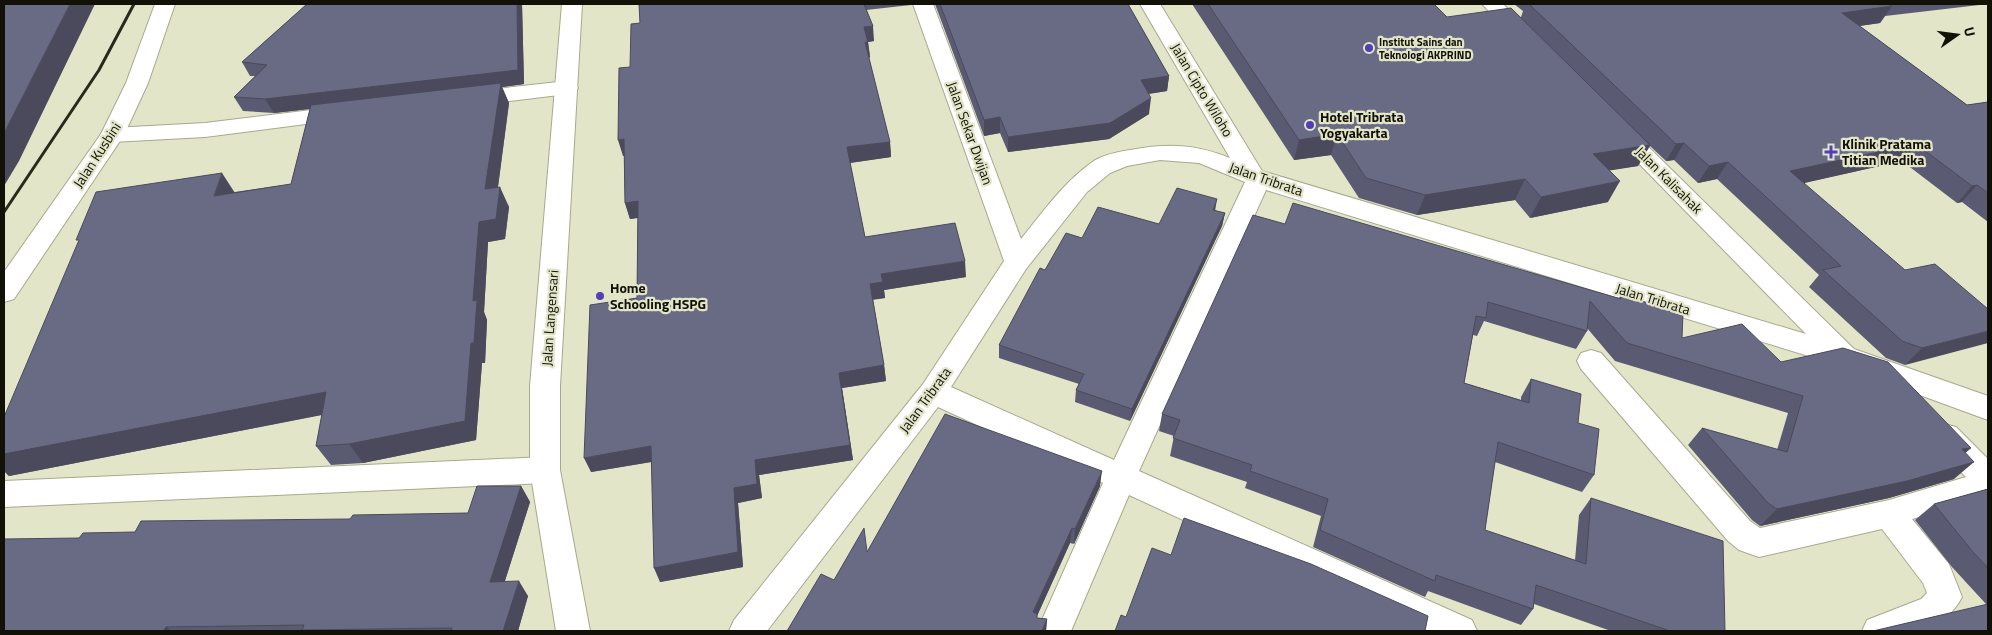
<svg xmlns="http://www.w3.org/2000/svg" width="1992" height="635" font-family="'Titillium Web',sans-serif">
  <style>
    .lines { fill: none; stroke-linecap: round; stroke-linejoin: round }
    .minor-casing { stroke: #a7a98d; stroke-width: 2 }
    .tertiary-casing { stroke: #a7a98d; stroke-width: 2 }
    .secondary-casing { stroke: #a7a98d; stroke-width: 2 }
    .minor { fill: #fff; fill-rule: evenodd }
    .tertiary { fill: #fff; fill-rule: evenodd }
    .secondary { fill: #fff; fill-rule: evenodd }
    .rail { stroke: #29291d; stroke-width: 3 }
    .wall { fill: #5a5b72 }
    .shaded-wall { fill: #4a4a5c }
    .building { fill: #696a84; stroke: #4a4a5c }
    .poi-dot { fill: #503fb7; stroke: #e3e5c8; stroke-width: 2 }
    .labels { text-anchor: middle; stroke-width: 4.5; stroke-linejoin: round; paint-order: stroke }
    .far-poi-label { font-size: 11px; font-weight: bold; fill: #111107; stroke: #e3e5c8; text-anchor: start }
    .street-label { font-size: 14px; fill: #111107; stroke: #e3e5c8 }
    .poi-label { font-size: 14px; font-weight: bold; fill: #111107; stroke: #e3e5c8; text-anchor: start }
  </style>
  <rect width="100%" height="100%" fill="#e3e5c8"/>
  <g class="lines">
    <!-- minor casing -->
    <g class="minor-casing">
      <g id="minor">
        <path d="M913 4H933L1021 239C1043 212 1063 183 1091 163 1101 155 1117 152 1130 150 1168 143 1195 144 1230 158L1140 4H1160L1262 171 1806 334 1606 130 1610 125 1618 123 1626 125 1854 349 1988 396V420L1838 365 1266 190 1139 471 1472 620 1477 631H1424L1129 495 1071 631H1037L1103 483 938 407 767 631H729L734 620 923 384 1004 261ZM1160 160 1199 163 1245 182 1114 460 951 387 1026 269 1087 192 1110 173 1127 166Z"/>
        <polygon points="1482,4 1503,4 1535,36 1531,40 1524,42 1517,40"/>
        <polygon points="567,81 575,83 578,88 575,93 469,106 461,104 458,99 461,94 469,92"/>
        <polygon points="344,106 352,108 355,113 352,118 205,137 112,142 104,140 100,135 104,130 112,128 205,123"/>
        <path d="M1591 350 1601 353 1750 521 1760 528 1889 500 1966 477 1934 445 1930 436 1934 427 1945 424 1956 427 1988 459V498L1912 519 1949 564 1962 597C1943 635 1901 631 1862 631L1867 620 1921 599 1927 593 1923 583 1882 529 1759 557 1739 550 1728 541 1581 369 1577 361 1581 353Z"/>
        <polygon points="545,457 556,461 560,470 556,479 545,483 4,507 4,481"/>
      </g>
    </g>
    <!-- tertiary casing -->
    <g class="tertiary-casing">
      <polygon id="tertiary" points="155,4 175,4 148,83 124,135 14,299 4,302 4,272 101,134 126,83"/>
    </g>
    <!-- secondary casing -->
    <g class="secondary-casing">
      <polygon id="secondary" points="562,4 582,4 560,386 560,470 590,631 556,631 530,470 530,386"/>
    </g>
    <!-- minor -->
    <use href="#minor" class="minor"/>
    <!-- tertiary -->
    <use href="#tertiary" class="tertiary"/>
    <!-- secondary -->
    <use href="#secondary" class="secondary"/>
    <!-- rail -->
    <polyline class="rail" points="4,212 99,70 134,4"/>
  </g>
  <!-- wall -->
  <g class="wall">
    <polygon points="307,4 522,4 524,84 502,87 509,103 498,187 509,207 505,239 488,242 484,312 487,320 485,363 482,363 476,440 363,463 331,465 316,446 322,415 9,476 4,471 4,417 235,192 291,184 310,109 274,113 243,111 234,97 255,76 250,76 242,62"/>
    <polygon points="639,4 912,4 911,5 866,10 874,41 868,42 870,57 869,58 890,142 891,157 850,163 865,237 966,277 884,290 885,298 873,299 884,365 886,381 842,388 853,460 759,475 762,498 738,503 743,567 660,582 651,462 591,472 637,298 638,218 630,219 625,203 624,156 623,156 630,67 640,23"/>
    <polygon points="935,4 1128,4 1169,76 1167,91 1149,94 1149,114 1109,139 1008,152 1000,133 984,136"/>
    <polygon points="1192,4 1434,4 1447,17 1521,17 1523,11 1514,4 1988,4 1885,16 1880,23 1859,26 1967,105 1988,102 1988,222 1962,202 1957,203 1902,161 1803,183 1905,270 1988,309 1905,365 1886,358 1809,287 1819,275 1717,179 1698,183 1674,160 1666,161 1650,146 1638,166 1609,170 1608,202 1530,218 1515,200 1417,215 1359,198 1331,155 1294,160"/>
    <polygon points="1215,211 1225,213 1222,226 1130,421 1075,402 1076,390 1079,384 999,358 999,345 1045,270 1082,238 1159,224"/>
    <polygon points="1285,224 1619,298 1621,295 1682,338 1781,362 1971,448 1965,453 1954,479 1889,498 1760,526 1752,520 1688,445 1702,428 1777,450 1788,413 1615,361 1587,328 1587,331 1576,349 1484,321 1477,336 1473,335 1464,383 1521,400 1521,397 1531,379 1578,423 1594,475 1582,492 1495,462 1485,530 1575,560 1579,515 1591,498 1725,631 1611,631 1534,604 1533,609 1521,625 1428,591 1425,597 1313,547 1321,516 1245,488 1247,482 1170,456 1174,436 1159,431 1162,414"/>
    <polygon points="521,486 530,502 505,581 528,596 518,631 4,631 79,538 135,532 468,513"/>
    <polygon points="1100,486 1074,544 1070,543 1037,616 1037,618 1047,619 1046,631 787,631 834,580 868,552"/>
    <polygon points="1988,489 1988,631 1986,604 1952,567 1915,520 1934,504"/>
  </g>
  <!-- shaded-wall -->
  <g class="shaded-wall">
    <polygon points="70,4 95,4 19,161 4,186 4,133"/>
    <polygon points="517,4 522,4 524,84 502,87 509,103 495,209 485,189 500,87 274,113 265,99"/>
    <polygon points="1892,6 1880,23 1831,30 1842,13"/>
    <polygon points="873,26 874,41 868,42 870,57 867,58 864,27"/>
    <polygon points="1169,76 1167,91 1139,95 1141,80"/>
    <polygon points="1151,98 1149,114 1109,139 1008,152 1008,137"/>
    <polygon points="1000,117 1000,133 984,136 984,120"/>
    <polygon points="1337,134 1331,155 1294,160 1299,140"/>
    <polygon points="624,139 629,155 623,156 618,140"/>
    <polygon points="890,142 891,157 849,163 847,147"/>
    <polygon points="1684,143 1674,160 1666,161 1676,144"/>
    <polygon points="1916,144 1902,161 1778,189 1790,171"/>
    <polygon points="1650,145 1638,166 1582,175 1593,154"/>
    <polygon points="1728,162 1717,179 1698,183 1709,166"/>
    <polygon points="222,173 235,193 214,196"/>
    <polygon points="1525,179 1515,200 1417,215 1425,195"/>
    <polygon points="1620,181 1608,202 1530,218 1541,197"/>
    <polygon points="1977,185 1962,202 1957,203 1972,186"/>
    <polygon points="500,187 509,207 505,239 488,242 484,312 487,320 485,363 482,363 476,440 363,463 349,444 479,222"/>
    <polygon points="1217,199 1215,211 1213,210"/>
    <polygon points="638,201 643,217 630,219 625,203"/>
    <polygon points="1225,213 1222,226 1130,421 1132,409"/>
    <polygon points="965,261 966,277 884,290 885,298 872,300 870,284 881,274"/>
    <polygon points="1988,331 1988,343 1905,365 1922,348"/>
    <polygon points="884,365 886,381 842,388 853,460 759,475 762,498 738,503 743,567 660,582 654,568 734,488 755,460 839,373"/>
    <polygon points="326,392 341,411 9,476 4,471 4,454"/>
    <polygon points="651,446 657,461 591,472 584,458"/>
    <polygon points="1971,448 1952,465 1962,449"/>
    <polygon points="1974,462 1954,479 1889,498 1760,526 1777,509"/>
    <polygon points="1102,471 1100,486 1074,544 1075,529"/>
    <polygon points="521,486 530,502 500,596 490,582"/>
    <polygon points="1072,528 1070,543 1037,616 1033,612"/>
    <polygon points="519,581 528,596 518,631 503,631"/>
    <polygon points="1047,619 1046,631 1042,631"/>
    <polygon points="166,627 171,631 163,631"/>
  </g>
  <!-- building -->
  <g class="building">
    <polygon points="4,4 70,4 4,133"/>
    <polygon points="307,4 517,4 518,70 265,99 234,97 267,65 242,62"/>
    <polygon points="639,4 864,4 873,26 864,27 868,42 865,42 890,142 847,147 865,237 955,223 965,261 881,274 883,282 870,284 884,365 839,373 850,445 755,460 757,484 734,488 738,552 654,568 651,446 584,458 590,305 637,298 638,201 625,203 624,139 618,140 619,68 630,67 631,24 640,23"/>
    <polygon points="940,4 1128,4 1169,76 1141,80 1151,98 1110,123 1008,137 1000,117 984,120"/>
    <polygon points="1208,4 1434,4 1447,17 1511,8 1650,145 1593,154 1620,181 1541,197 1525,179 1425,195 1366,178 1337,134 1299,140"/>
    <polygon points="1529,4 1889,4 1892,6 1842,13 1967,105 1988,102 1988,193 1977,185 1972,186 1916,144 1790,171 1905,270 1935,264 1988,309 1988,331 1922,348 1902,341 1823,270 1841,266 1728,162 1709,166 1684,143 1676,144"/>
    <polygon points="501,83 485,189 500,187 496,219 479,222 473,301 477,300 474,343 471,343 465,421 349,444 316,446 326,392 4,454 4,417 79,240 76,240 96,192 222,173 214,196 291,184 311,105"/>
    <polygon points="1177,188 1217,199 1213,210 1225,213 1132,409 1076,390 1084,374 999,345 1040,268 1045,270 1066,233 1082,238 1098,207 1159,224"/>
    <polygon points="1293,203 1621,299 1621,295 1683,313 1682,338 1742,324 1781,362 1843,348 1888,362 1971,448 1962,449 1974,462 1907,481 1777,509 1768,503 1702,428 1787,452 1803,396 1627,343 1590,301 1587,331 1488,302 1486,318 1476,316 1464,383 1529,403 1531,379 1581,394 1578,423 1599,429 1594,475 1498,442 1485,530 1586,564 1591,498 1723,541 1725,631 1670,631 1536,585 1533,609 1436,575 1435,581 1320,530 1328,499 1250,471 1252,465 1173,438 1180,420 1162,414 1253,215 1285,224"/>
    <polygon points="945,414 1102,471 1075,529 1072,528 1033,612 1037,614 1037,618 1047,619 1042,631 787,631 821,574 834,580 864,528 867,552"/>
    <polygon points="477,486 521,486 490,582 519,581 503,631 451,631 452,628 302,630 304,625 166,627 163,631 4,631 4,539 79,538 83,533 135,532 141,521 350,519 353,515 468,513"/>
    <polygon points="1988,489 1988,568 1973,552 1934,504"/>
    <polygon points="1184,518 1311,564 1428,616 1425,631 1115,631 1121,615 1126,617 1152,548 1171,555"/>
    <polygon points="1988,604 1988,631 1873,631"/>
  </g>
  <!-- markers -->
  <g class="poi-dot">
    <circle cx="1369" cy="48" r="5"/>
    <circle cx="1310" cy="125" r="5"/>
    <path d="M1828.5 144.5h5v5h5v5h-5v5h-5v-5h-5v-5h5z"/>
    <circle cx="600" cy="296" r="5"/>
  </g>
  <g class="labels">
    <!-- far-poi labels -->
    <g class="far-poi-label">
      <text x="1379" y="46">Institut Sains dan<tspan x="1379" dy="13">Teknologi AKPRIND</tspan></text>
    </g>
    <!-- street labels -->
    <g class="street-label">
      <text transform="translate(1202 90) rotate(59)" y="5">Jalan Cipto Wiloho</text>
      <text transform="translate(970 133) rotate(70)" y="5">Jalan Sekar Dwijan</text>
      <text transform="translate(97 155) rotate(-57)" y="5">Jalan Kusbini</text>
      <text transform="translate(1266 179) rotate(19)" y="5">Jalan Tribrata</text>
      <text transform="translate(1669 180) rotate(45)" y="5">Jalan Kalisahak</text>
      <text transform="translate(1653 299) rotate(17)" y="5">Jalan Tribrata</text>
      <text transform="translate(550 318) rotate(-86)" y="5">Jalan Langensari</text>
      <text transform="translate(925 400) rotate(-54)" y="5">Jalan Tribrata</text>
    </g>
    <!-- poi labels -->
    <g class="poi-label">
      <text x="1320" y="122">Hotel Tribrata<tspan x="1320" dy="16">Yogyakarta</tspan></text>
      <text x="1842" y="149">Klinik Pratama<tspan x="1842" dy="16">Titian Medika</tspan></text>
      <text x="610" y="293">Home<tspan x="610" dy="16">Schooling HSPG</tspan></text>
    </g>
  </g>
  <!-- border -->
  <rect width="1992" height="635" fill="none" stroke="#111107" stroke-width="10"/>
  <!-- north arrow -->
  <g transform="translate(1957 35) rotate(76)" stroke="#e3e5c8" stroke-width="4" paint-order="stroke">
  <path d="M0-4L9 19L0 12L-9 19Z" fill="#111107"/>
  <text y="-8" font-size="14" font-weight="bold" text-anchor="middle" fill="#111107">U</text>
  </g>
</svg>
